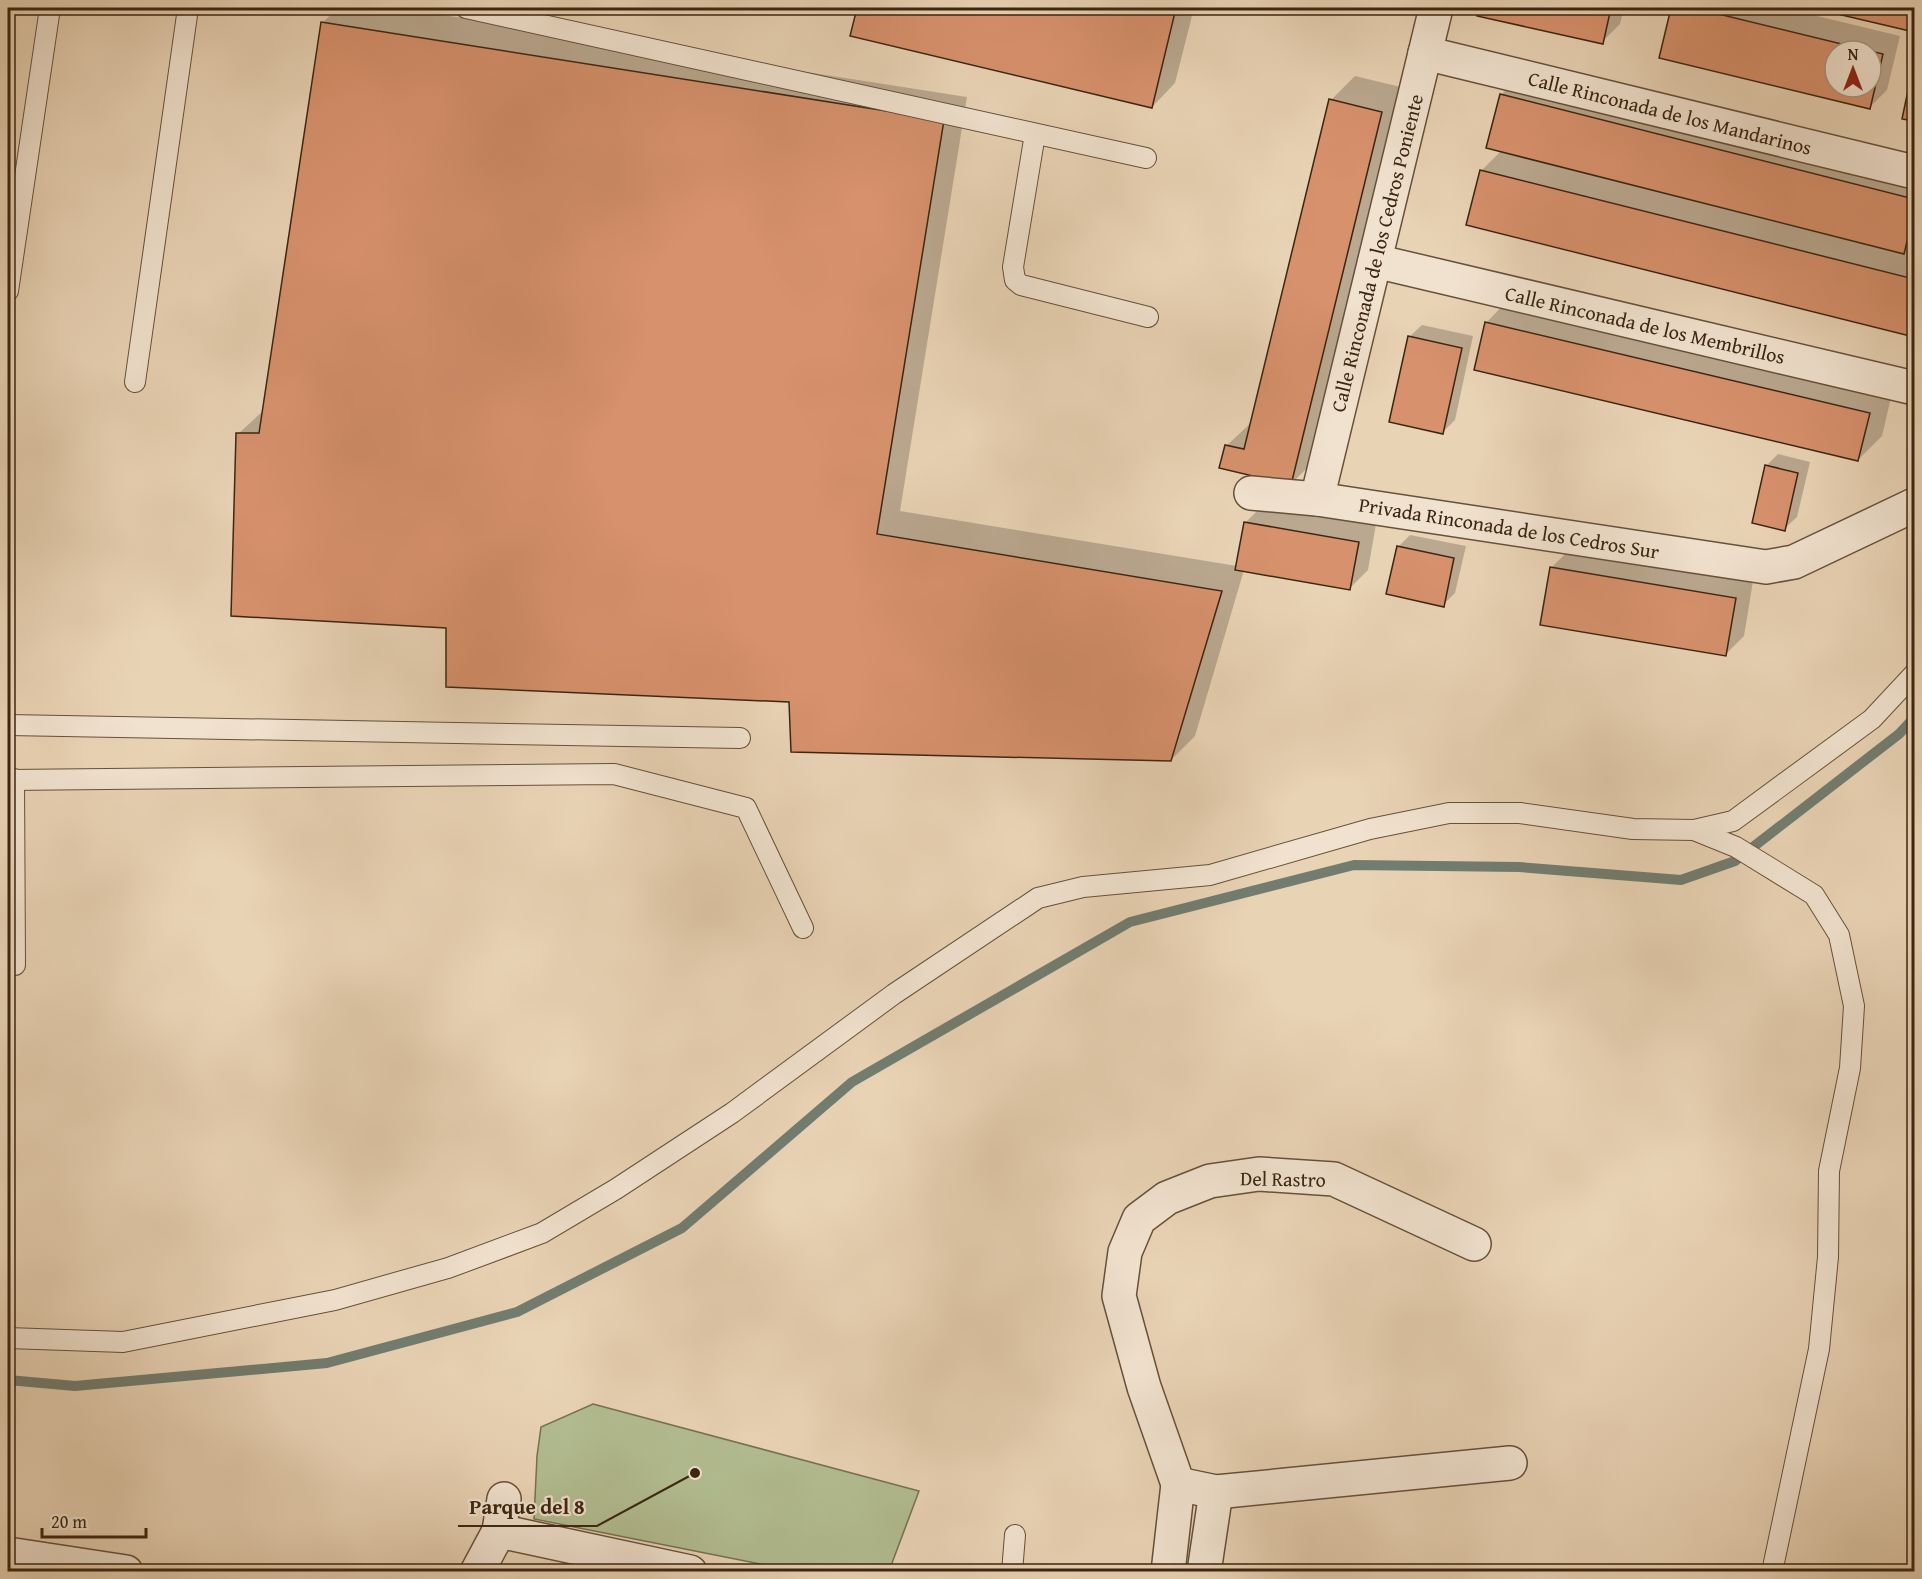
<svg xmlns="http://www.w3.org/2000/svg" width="1922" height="1579" font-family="'Gentium Book Plus',serif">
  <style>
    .green { fill: #b2bd91; stroke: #767251; stroke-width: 1.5 }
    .shadow { fill: #0003; fill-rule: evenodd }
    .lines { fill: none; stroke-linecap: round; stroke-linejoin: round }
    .stream { stroke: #727d70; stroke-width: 10 }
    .building { fill: #d7916d; stroke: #3b2611; stroke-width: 1.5; fill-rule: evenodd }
    .service-casing { stroke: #66513a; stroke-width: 22 }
    .minor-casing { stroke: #66513a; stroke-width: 36 }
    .service { stroke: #f1e2cf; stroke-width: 20 }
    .minor { stroke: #f1e2cf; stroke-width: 33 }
    .labels { text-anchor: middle; stroke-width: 4.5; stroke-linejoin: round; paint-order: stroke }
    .street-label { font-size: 20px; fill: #3b2611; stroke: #f1e2cf }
    .leader { fill: none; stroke: #3b2611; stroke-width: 2 }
    .callout-dot { fill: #3b2611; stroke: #f1e2cf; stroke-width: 2 }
    .callout-label { font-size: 21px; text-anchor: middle; font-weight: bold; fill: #3b2611; stroke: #f1e2cf; stroke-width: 4.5; stroke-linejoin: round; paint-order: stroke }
  </style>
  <rect width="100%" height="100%" fill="#e9d3b5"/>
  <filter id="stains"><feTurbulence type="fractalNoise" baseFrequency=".00333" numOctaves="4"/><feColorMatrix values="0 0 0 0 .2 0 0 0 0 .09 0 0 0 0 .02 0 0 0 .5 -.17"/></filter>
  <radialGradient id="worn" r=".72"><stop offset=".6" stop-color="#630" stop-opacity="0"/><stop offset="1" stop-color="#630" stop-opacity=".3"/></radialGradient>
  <!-- green -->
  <polygon class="green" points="593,1404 919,1491 889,1571 796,1571 534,1519 537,1456 541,1427"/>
  <!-- shadow -->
  <g class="shadow">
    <polygon points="338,8 399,8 967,97 900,511 1237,566 1245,523 1263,505 1376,524 1368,570 1350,588 1244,570 1195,736 1171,760 790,701 448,627 238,434 264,410 322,23"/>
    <polygon points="858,8 1194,8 1175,83 1152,107 851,35"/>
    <polygon points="1481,8 1624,8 1620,24 1602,42 1479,15"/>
    <path d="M1673 8H1784L1900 36 1887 90 1869 108 1661 57ZM1835 51H1871V87H1835Z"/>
    <polygon points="1819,8 1914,8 1914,31"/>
    <polygon points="1914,66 1914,120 1904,117"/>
    <polygon points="1525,71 1914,170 1914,241 1908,248 1914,249 1914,335 1468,224 1481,171 1501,151 1501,95"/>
    <polygon points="1355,76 1405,88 1315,460 1291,484 1226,446 1252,422 1331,100"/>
    <polygon points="1510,298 1893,389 1882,436 1858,460 1476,369 1487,322"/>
    <polygon points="1422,325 1473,336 1455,420 1443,432 1409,337"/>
    <polygon points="1778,454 1810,462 1797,517 1784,529 1766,466"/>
    <polygon points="1410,535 1466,546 1455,593 1443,605 1398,547"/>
    <polygon points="1569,550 1753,581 1744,636 1726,654 1551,568"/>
  </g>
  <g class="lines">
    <!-- stream -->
    <polyline class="stream" points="8,1380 75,1386 327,1363 517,1312 682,1228 852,1082 1130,922 1354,865 1519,867 1681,880 1735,861 1899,734 1914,718"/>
  </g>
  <!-- building -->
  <g class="building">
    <polygon points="857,8 1176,8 1152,108 850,36"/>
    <polygon points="1479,8 1611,8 1603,44 1477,16"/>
    <path d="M1671 8H1694L1883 54 1870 109 1659 58ZM1835 51H1871V87H1835Z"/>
    <polygon points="1812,8 1914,8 1914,32"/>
    <polygon points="321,22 944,120 877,534 1222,591 1171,761 791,752 789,702 446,687 446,628 231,616 236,433 259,433"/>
    <polygon points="1914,62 1914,121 1902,119"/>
    <polygon points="1500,94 1914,199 1914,212 1904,254 1486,148"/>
    <polygon points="1329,99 1382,112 1291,485 1219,468 1225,445 1244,449"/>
    <polygon points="1480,170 1914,279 1914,337 1466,225"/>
    <polygon points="1485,322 1870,413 1858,461 1474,370"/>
    <polygon points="1408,336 1462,348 1443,434 1389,422"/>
    <polygon points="1765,465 1798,473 1785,531 1752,523"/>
    <polygon points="1244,522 1359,542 1350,590 1235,570"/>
    <polygon points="1397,546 1454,558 1444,607 1386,594"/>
    <polygon points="1550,567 1736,598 1726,656 1540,625"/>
  </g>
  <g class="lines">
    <!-- service casing -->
    <g class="service-casing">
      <g id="service">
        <polyline points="466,8 1146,158"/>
        <polyline points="1035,134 1013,267 1015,280 1021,285 1148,317"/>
        <polyline points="8,291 50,8"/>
        <polyline points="135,382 188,8"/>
        <polyline points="8,725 740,738"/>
        <polyline points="14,779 15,965"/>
        <polyline points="8,780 614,774 746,808 803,928"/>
        <polyline points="1694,830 1736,847 1814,895 1839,935 1854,1006 1850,1068 1829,1171 1828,1257 1819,1349 1772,1572"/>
        <polyline points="8,1338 123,1342 335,1300 448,1268 542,1233 616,1189 732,1113 894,994 1038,898 1083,887 1210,875 1370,829 1449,813 1520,813 1633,829 1694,830 1733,821 1872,719 1914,674"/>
        <polyline points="1012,1572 1015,1535"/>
      </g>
    </g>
    <!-- minor casing -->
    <g class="minor-casing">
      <g id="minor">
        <polyline points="1425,53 1914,172"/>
        <polyline points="1375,261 1914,388"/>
        <polyline points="1251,493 1317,499 1766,567 1794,562 1914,505"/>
        <polyline points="1317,499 1436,8"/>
        <polyline points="1474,1244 1334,1179 1259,1174 1210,1181 1167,1198 1139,1219 1125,1252 1119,1296 1144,1387 1178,1484 1216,1492 1510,1463"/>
        <polyline points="499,1531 690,1572"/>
        <polyline points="8,1554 126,1572"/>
        <polyline points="477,1572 499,1531 504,1499"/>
        <polyline points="1168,1572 1178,1484"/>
        <polyline points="1204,1572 1216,1492"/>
      </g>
    </g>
    <!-- service -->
    <use href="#service" class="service"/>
    <!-- minor -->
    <use href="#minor" class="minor"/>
  </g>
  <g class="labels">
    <!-- street labels -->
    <g class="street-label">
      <text transform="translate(1670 113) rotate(14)" y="7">Calle Rinconada de los Mandarinos</text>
      <text transform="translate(1377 253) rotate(-76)" y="7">Calle Rinconada de los Cedros Poniente</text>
      <text transform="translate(1645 325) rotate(13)" y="7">Calle Rinconada de los Membrillos</text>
      <text transform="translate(1509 528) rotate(9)" y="7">Privada Rinconada de los Cedros Sur</text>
      <text transform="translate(1283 1179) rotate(1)" y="7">Del Rastro</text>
    </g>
  </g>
  <!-- callouts -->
  <path class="leader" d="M695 1473L597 1526H458"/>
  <circle class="callout-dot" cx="695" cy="1473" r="6"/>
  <g class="callout-label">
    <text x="527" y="1514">Parque del 8</text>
  </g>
  <!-- margin -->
  <rect width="1922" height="1579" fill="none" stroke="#e9d3b5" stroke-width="30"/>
  <rect x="9" y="9" width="1904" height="1561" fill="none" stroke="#3b2611" stroke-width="3"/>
  <rect x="15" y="15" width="1892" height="1549" fill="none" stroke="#3b2611" stroke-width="1.5"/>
  <!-- north arrow -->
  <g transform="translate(1853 69)"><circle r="28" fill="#f1e2cf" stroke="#a89783" stroke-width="1.5"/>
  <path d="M0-4.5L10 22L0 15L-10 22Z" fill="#8f2418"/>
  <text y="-9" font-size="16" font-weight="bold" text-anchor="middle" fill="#3b2611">N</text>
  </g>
  <!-- scale -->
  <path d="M42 1528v9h104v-9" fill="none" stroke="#3b2611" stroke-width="3"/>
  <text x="51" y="1528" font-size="18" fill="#3b2611" stroke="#f1e2cf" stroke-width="4.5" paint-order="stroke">20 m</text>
  <rect width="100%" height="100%" filter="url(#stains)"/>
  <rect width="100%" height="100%" fill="url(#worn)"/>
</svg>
